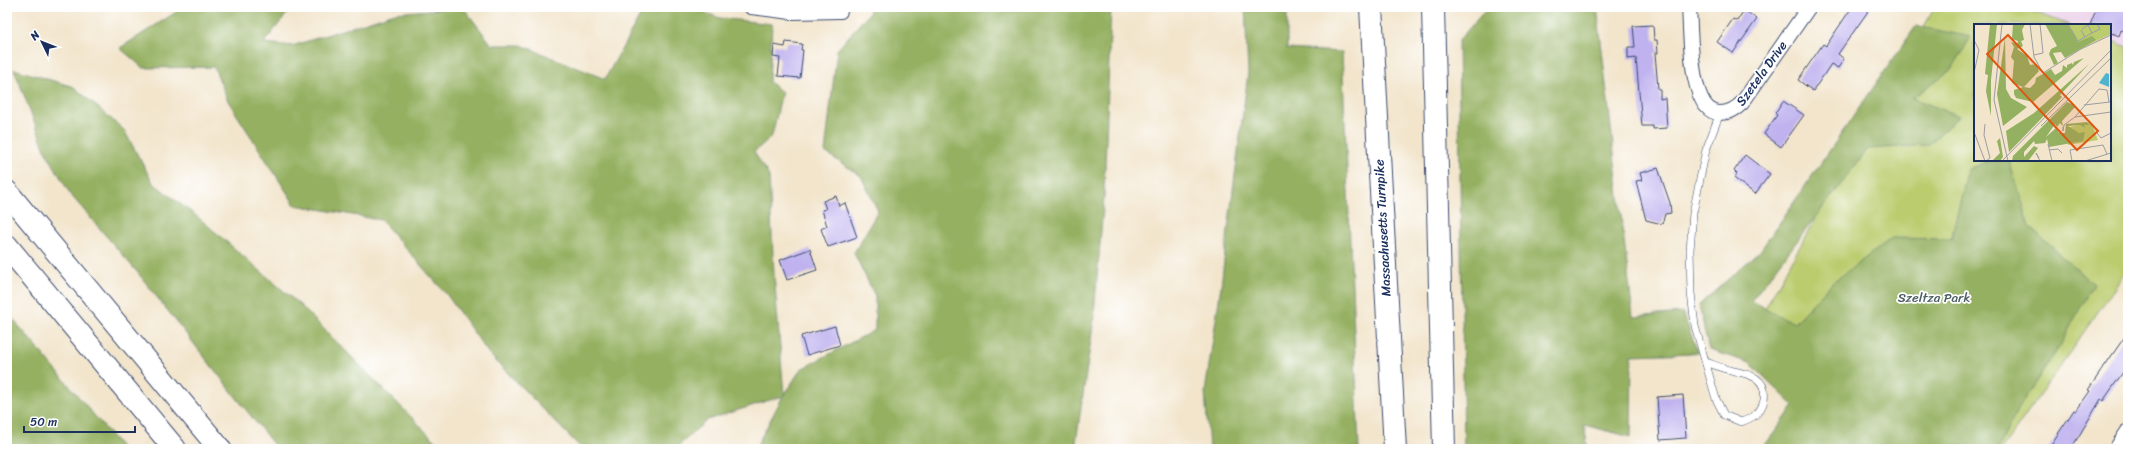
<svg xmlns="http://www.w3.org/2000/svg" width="2135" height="456" font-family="Sriracha,sans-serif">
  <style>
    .built { fill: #ecd1ea }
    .green { fill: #bbcc6e; stroke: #6b7e66 }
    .forest { fill: #94b061; stroke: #587060 }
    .building { fill: #bfb2ef }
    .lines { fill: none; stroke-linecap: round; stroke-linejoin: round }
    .service-casing { stroke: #3b4a6e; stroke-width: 8 }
    .minor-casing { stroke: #3b4a6e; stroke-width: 16 }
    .motorway-casing { stroke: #3b4a6e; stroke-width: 24 }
    .service { stroke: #fff; stroke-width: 7 }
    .minor { stroke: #fff; stroke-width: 14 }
    .motorway { stroke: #fff; stroke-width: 22 }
    .labels { text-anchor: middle; stroke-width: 3.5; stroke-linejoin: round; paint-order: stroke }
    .street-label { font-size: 13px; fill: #1b2f5e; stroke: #fff }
    .park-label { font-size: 13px; fill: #4b5e63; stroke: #fff }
    .inset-road { fill: none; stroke: #9c9ca0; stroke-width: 1 }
    .view { fill: #de5710; fill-opacity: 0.15; stroke: #de5710; stroke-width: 2 }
    .inset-edge { fill: none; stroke: #1b2f5e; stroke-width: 2 }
  </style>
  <rect width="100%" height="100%" fill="#fff"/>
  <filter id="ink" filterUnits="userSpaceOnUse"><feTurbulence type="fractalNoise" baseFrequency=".025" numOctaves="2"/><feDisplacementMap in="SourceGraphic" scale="8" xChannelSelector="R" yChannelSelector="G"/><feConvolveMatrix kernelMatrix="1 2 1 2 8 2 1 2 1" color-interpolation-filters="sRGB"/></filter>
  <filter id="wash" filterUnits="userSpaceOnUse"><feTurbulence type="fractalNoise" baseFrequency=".012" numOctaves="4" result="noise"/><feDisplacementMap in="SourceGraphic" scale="16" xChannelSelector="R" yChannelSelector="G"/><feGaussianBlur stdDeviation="0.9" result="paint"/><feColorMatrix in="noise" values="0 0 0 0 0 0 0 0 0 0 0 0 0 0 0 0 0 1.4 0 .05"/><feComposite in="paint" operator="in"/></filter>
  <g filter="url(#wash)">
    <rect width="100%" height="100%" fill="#f2e5cc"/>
    <!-- built -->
    <polygon class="built" points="2021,7 2128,7 2128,47 2110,40 2110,25 2070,25"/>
    <!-- green -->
    <polygon class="green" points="1935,7 2021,7 2070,25 1975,25 1975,160 2110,160 2110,40 2128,47 2128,269 2002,449 1902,449 1747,340"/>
    <!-- forest -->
    <g class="forest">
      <polygon points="184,7 292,7 264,43 292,46 395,13 463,7 492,45 521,45 605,79 645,7 689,7 720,18 772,24 769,82 782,92 772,136 754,152 769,176 774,274 784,395 801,369 875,330 875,296 854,253 878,211 861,176 825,152 837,50 870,12 869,7 1111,7 1104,196 1093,326 1075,449 755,449 783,396 707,420 675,449 582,449 489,354 447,295 381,220 295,205 228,101 214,67 143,68 120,48"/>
      <polygon points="1245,7 1287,7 1287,49 1342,52 1359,449 1209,449 1205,392 1220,293 1248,73"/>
      <polygon points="1488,7 1597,7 1633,317 1683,313 1698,353 1632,355 1631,437 1584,425 1588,449 1464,449 1458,41"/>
      <polygon points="1916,26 1971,37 1952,69 1912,98 1959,116 1928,145 1868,149 1751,301 1794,323 1832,283 1892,238 1951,239 1968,169 1991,160 2009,160 2030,227 2093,284 2060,346 2017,410 1998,449 1762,449 1794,406 1750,363 1709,350 1699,305 1760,251"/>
      <polygon points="14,69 74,87 124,130 153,183 199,218 300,305 443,449 277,449 138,273 70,194 45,150"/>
      <polygon points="7,312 121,447 123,449 7,449"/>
    </g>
    <g id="blocks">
      <!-- building -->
      <g class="building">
        <polygon points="1852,7 1871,7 1838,54 1844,59 1838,68 1831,64 1813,91 1798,80 1823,44 1826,46"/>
        <polygon points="2097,7 2128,7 2128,33 2121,30 2119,36 2110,32 2110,25 2090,25"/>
        <polygon points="1744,10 1757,19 1733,53 1717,42 1733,19 1737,21"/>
        <polygon points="1653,25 1654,40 1657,40 1658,53 1655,53 1658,89 1660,89 1660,99 1665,98 1667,128 1653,129 1653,126 1642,126 1636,58 1628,59 1628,47 1635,47 1633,26"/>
        <polygon points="786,42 802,44 801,50 803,50 800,78 778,76 780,58 773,57 774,45 785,47"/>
        <polygon points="1783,101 1804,115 1781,147 1764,134 1777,115 1775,113"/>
        <polygon points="1745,155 1770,174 1755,194 1734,178 1737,174 1734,171"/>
        <polygon points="1658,168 1670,203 1671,213 1665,214 1662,224 1646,220 1636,181 1642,180 1640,173"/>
        <polygon points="836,196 839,206 845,203 857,237 828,247 821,229 827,226 822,210 826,209 823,201"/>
        <polygon points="810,249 817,270 787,280 780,260"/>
        <polygon points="835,326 840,345 807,355 801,336"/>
        <polygon points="2128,332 2128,365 2103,401 2101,399 2071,449 2048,449 2074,410 2076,411 2090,391 2088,390"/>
        <polygon points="1683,395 1686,438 1660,440 1657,397"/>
      </g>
    </g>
  </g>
  <g filter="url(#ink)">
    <use href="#blocks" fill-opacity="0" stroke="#3b4a6e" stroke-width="1"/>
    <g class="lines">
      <!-- service casing -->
      <g class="service-casing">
        <path id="service" d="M1706 362C1712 364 1719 367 1726 369 1744 374 1768 374 1764 400 1761 414 1752 418 1741 422L1724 415 1716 399 1695 326 1691 293 1690 250 1693 213 1706 150 1720 113"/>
      </g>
      <!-- minor casing -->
      <g class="minor-casing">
        <g id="minor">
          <polyline points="751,7 791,12 840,11 841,7"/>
          <path d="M1689 7C1691 29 1688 113 1720 113 1730 113 1736 109 1742 103L1809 7"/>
          <polyline points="2116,449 2128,431"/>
        </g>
      </g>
      <!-- motorway casing -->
      <g class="motorway-casing">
        <g id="motorway">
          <polyline points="1371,7 1395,449"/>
          <polyline points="1433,7 1444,449"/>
          <polyline points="7,192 220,449"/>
          <polyline points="7,246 175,449"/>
        </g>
      </g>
      <!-- service -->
      <use href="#service" class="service"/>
      <!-- minor -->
      <use href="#minor" class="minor"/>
      <!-- motorway -->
      <use href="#motorway" class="motorway"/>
    </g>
  </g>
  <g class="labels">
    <!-- street labels -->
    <g class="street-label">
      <text transform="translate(1761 73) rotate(-54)" y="5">Szetela Drive</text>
      <text transform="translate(1382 228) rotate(-93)" y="5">Massachusetts Turnpike</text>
    </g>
    <!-- park labels -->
    <g class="park-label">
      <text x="1934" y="302">Szeltza Park</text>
    </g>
  </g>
  <!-- overview -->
  <g transform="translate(1974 24)">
    <rect width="137" height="137" fill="#f2e5cc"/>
    <path d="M86 0H137V10L99 28ZM117 98 124 116 94 121 92 104Z" fill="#bbcc6e"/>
    <path d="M16 0H23L17 56V92L12 67 14 51 11 50ZM39 0H51L48 6 50 16 47 17 49 22 43 25 53 32 56 41 62 40 65 47 50 63 56 64 61 59 62 54 77 45 81 51 88 47 89 41 93 44V41L98 39 99 41 100 38 110 34 59 78 42 74 40 70V66L49 63 38 59 40 37 37 33 40 23 37 18 43 20 44 17 38 15ZM71 0H94L104 18 118 12 122 16 91 34 87 28 79 29 84 39 80 41 75 30 77 25 83 22ZM31 14 32 65 37 74 53 83 29 102 23 70ZM115 40 86 71 88 73 35 128 32 107 60 89ZM93 78 102 82 88 97 89 102 86 99 83 103 81 100 72 113 82 104 85 109H91L92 100 113 98 115 101H110L111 104 106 101 94 102 105 109 111 108 109 117 75 123 73 115 71 119 61 120 60 117 50 128V133L60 122 64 124 54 137H38L39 132ZM26 114 29 133 26 137H18L26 129 23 117Z" fill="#94b061"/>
    <path d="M132 49 135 50V63L125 59Z" fill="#4eb4cd"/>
    <path class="inset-road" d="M28 0 20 76 34 137M56 0 60 33 69 49 107 25 137 11M94 0 104 17 111 13 107 6M108 5 114 1 118 9 111 13M118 9 126 5 123 0M0 16 5 26 0 49M60 31 69 29 66 0M135 78 133 66 125 65 101 93 137 88M110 81 136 78M11 100 10 111 16 134 12 137M67 102 137 34M89 103V107L90 101 101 93M0 108 11 137M123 109 127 114 137 109M74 120 78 137M75 126 84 125 88 129M65 134 62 129 66 137M28 137 137 26M98 137 96 126 129 121 133 130M111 137 137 129"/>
    <path class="view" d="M34 11 124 107 103 126 13 30Z"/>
    <rect width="137" height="137" class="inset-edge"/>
  </g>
  <!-- margin -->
  <rect width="2135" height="456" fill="none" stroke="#fff" stroke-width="24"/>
  <!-- north arrow -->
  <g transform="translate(42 42) rotate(313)" stroke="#ffffff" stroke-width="3" paint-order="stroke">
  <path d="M0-3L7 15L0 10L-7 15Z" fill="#1b2f5e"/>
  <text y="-6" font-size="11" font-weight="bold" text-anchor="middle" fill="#1b2f5e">N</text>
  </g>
  <!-- scale -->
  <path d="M24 426v6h111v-6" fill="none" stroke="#1b2f5e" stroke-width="2"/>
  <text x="30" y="426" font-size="12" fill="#1b2f5e" stroke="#ffffff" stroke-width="3" paint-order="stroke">50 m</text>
</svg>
